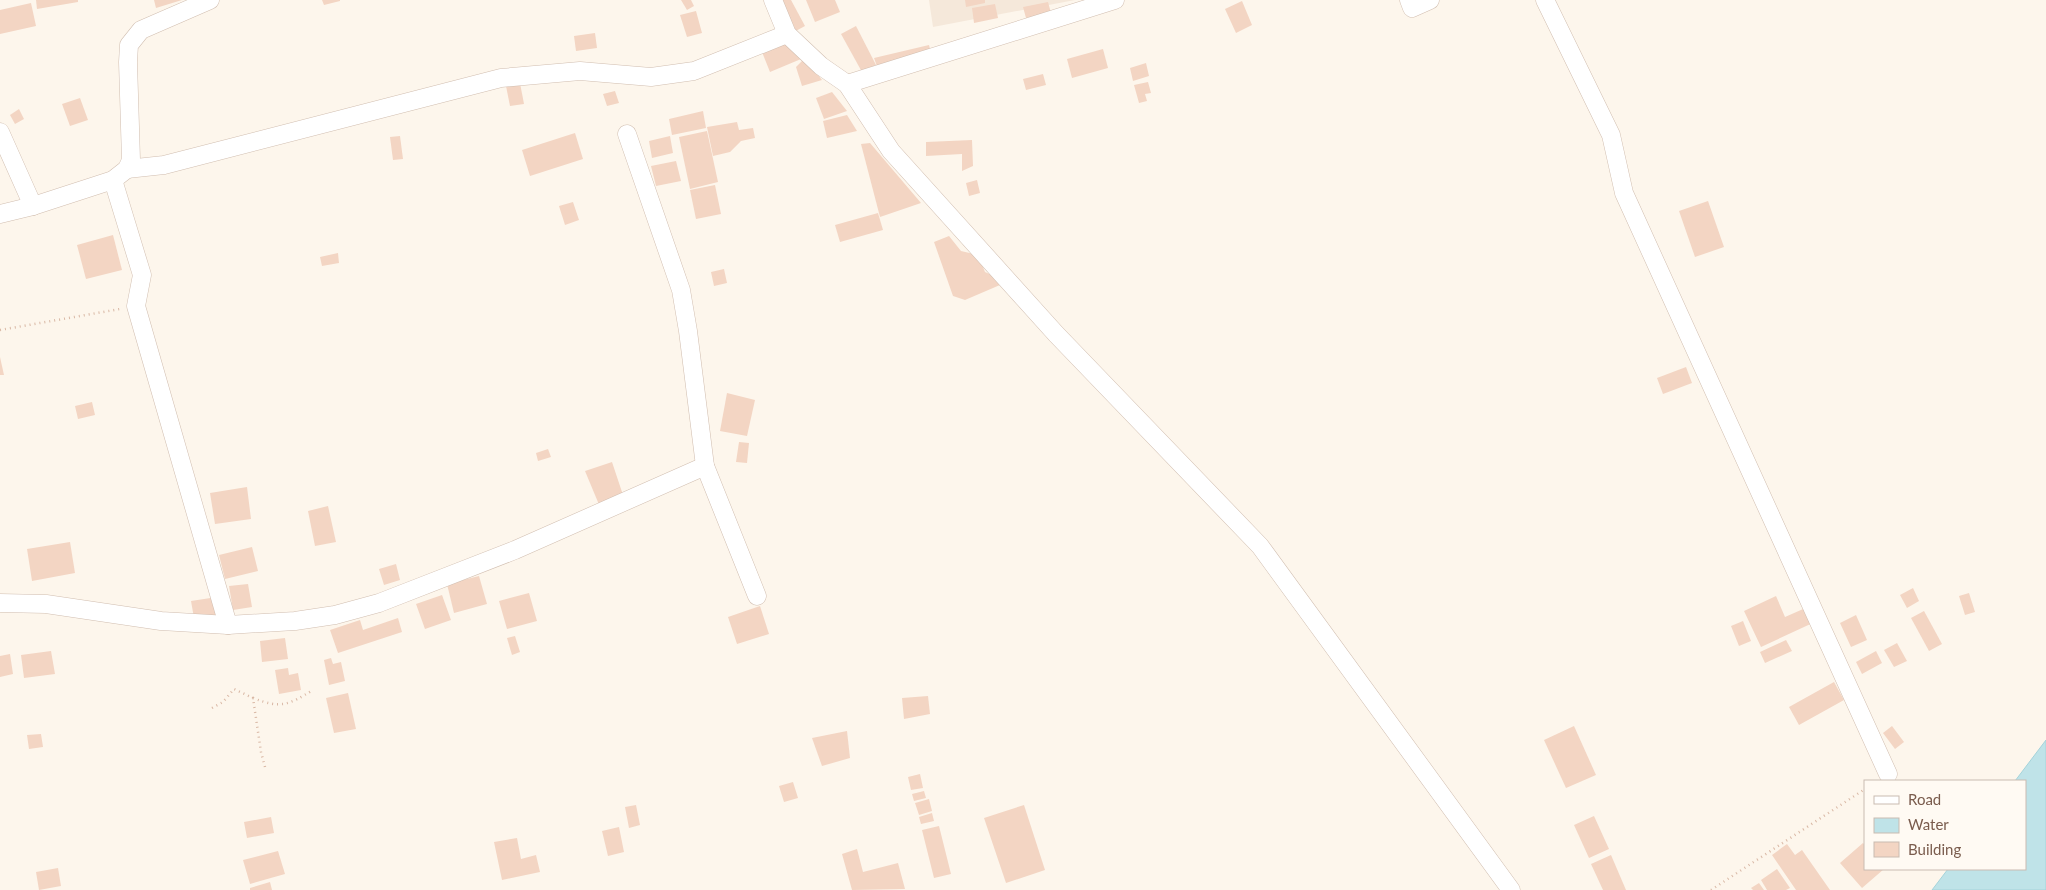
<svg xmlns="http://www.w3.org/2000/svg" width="2046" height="890" font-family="Lato,sans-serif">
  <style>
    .residential { fill: #f5e8da }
    .water { fill: #bfe3e8; stroke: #a5d3da }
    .building { fill: #f3d5c3 }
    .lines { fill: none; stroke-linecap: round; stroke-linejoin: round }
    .street-casing { stroke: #d1beb0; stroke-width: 19 }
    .path { stroke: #d9b8a5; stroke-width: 2.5; stroke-dasharray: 1 4; stroke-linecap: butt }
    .street { stroke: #fff; stroke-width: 18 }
  </style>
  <rect width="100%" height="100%" fill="#fdf6ec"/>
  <!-- residential -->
  <polygon class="residential" points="929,0 1075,0 933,27"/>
  <!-- water -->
  <polygon class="water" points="2046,740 2046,890 1932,890 1948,869 2025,869 2025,781 2015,781"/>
  <!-- building -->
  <g class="building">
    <polygon points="36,0 78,0 78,2 37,9"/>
    <polygon points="154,0 182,0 156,8"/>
    <polygon points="322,0 340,0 340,1 324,5"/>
    <polygon points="681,0 691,0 694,6 687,10"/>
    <polygon points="774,0 791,0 805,26 792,33"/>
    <polygon points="806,0 835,0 840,12 815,22"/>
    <polygon points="965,0 985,0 985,3 966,7"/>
    <polygon points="1242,1 1252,25 1236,33 1225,9"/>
    <polygon points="1048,2 1051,13 1026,18 1023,7"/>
    <polygon points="31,3 36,26 0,34 0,10"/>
    <polygon points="995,4 998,18 974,23 972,8"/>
    <polygon points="696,11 702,33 687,37 680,15"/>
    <polygon points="856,26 876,65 862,72 841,34"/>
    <polygon points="595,33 597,48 576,51 574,36"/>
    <polygon points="792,39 801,59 770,72 762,52"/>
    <polygon points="929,45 931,53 878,69 874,58"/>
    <polygon points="1103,49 1108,68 1072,78 1067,59"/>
    <polygon points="805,58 822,80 802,86 796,67"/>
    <polygon points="1146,63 1149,76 1133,81 1130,68"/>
    <polygon points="1043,74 1046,85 1026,90 1023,79"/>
    <polygon points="1148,82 1151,93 1145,94 1147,101 1139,103 1134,85"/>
    <polygon points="520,83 524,104 510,106 506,86"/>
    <polygon points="615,91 619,103 607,106 603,94"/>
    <polygon points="832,92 847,111 824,119 816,98"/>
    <polygon points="80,98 88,120 70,126 62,104"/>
    <polygon points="19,109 24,119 15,124 10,115"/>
    <polygon points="703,111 706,128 672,135 669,119"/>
    <polygon points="847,115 857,131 827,138 823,121"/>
    <polygon points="737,122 739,130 753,128 755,138 741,141 730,152 713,156 707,127"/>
    <polygon points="707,131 718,182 690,189 679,137"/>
    <polygon points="575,133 583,159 530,176 522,150"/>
    <polygon points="400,136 403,159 393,160 390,137"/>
    <polygon points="670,136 673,153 652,158 649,141"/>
    <polygon points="972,140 973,166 962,171 962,154 926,156 926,142"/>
    <polygon points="870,143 921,203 880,217 861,144"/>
    <polygon points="676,161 681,181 656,186 651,166"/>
    <polygon points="977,180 980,193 969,196 966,183"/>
    <polygon points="715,185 721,214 696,219 690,190"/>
    <polygon points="1708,201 1724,247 1695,257 1679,211"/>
    <polygon points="573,202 579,220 565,225 559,206"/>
    <polygon points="878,213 883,230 840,242 835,225"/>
    <polygon points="113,235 122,270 86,279 77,245"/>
    <polygon points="949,236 961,251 978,255 985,272 996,277 1000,285 965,300 953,296 934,242"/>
    <polygon points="338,253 339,263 322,266 320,257"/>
    <polygon points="724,269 727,283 714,286 711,272"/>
    <polygon points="0,357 4,375 0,375"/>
    <polygon points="1686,367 1692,383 1663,394 1657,378"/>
    <polygon points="727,393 755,400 747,436 720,431"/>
    <polygon points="92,402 95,415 78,419 75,406"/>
    <polygon points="739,442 749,443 747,463 736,462"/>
    <polygon points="548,449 551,457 538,461 536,453"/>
    <polygon points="612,462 623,495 600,507 585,471"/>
    <polygon points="247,487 251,519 215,524 210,493"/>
    <polygon points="328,506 336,542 315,546 308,511"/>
    <polygon points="70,542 75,573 32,581 27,549"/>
    <polygon points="252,547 258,571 225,579 219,555"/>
    <polygon points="396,564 400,580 384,585 379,569"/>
    <polygon points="479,576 487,604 454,613 447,584"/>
    <polygon points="248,584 252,607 233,610 229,586"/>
    <polygon points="1913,588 1919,601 1907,608 1900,595"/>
    <polygon points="529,593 537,621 507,629 499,601"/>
    <polygon points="1969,593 1975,612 1965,615 1959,596"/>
    <polygon points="442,595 451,620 425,629 416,604"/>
    <polygon points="1776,596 1785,617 1810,606 1817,621 1761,647 1744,611"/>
    <polygon points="217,597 219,615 194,618 191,601"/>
    <polygon points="760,606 769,634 737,644 728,617"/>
    <polygon points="1924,611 1942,644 1929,651 1911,618"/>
    <polygon points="1856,615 1867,640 1851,647 1840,623"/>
    <polygon points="398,618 402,632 338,653 330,630 360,620 363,630"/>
    <polygon points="1743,621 1751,641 1739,646 1731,626"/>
    <polygon points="515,636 520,652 512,655 507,638"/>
    <polygon points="285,638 288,659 262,662 260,641"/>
    <polygon points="1786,640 1792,651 1765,663 1760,652"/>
    <polygon points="1897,643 1907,661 1894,667 1884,650"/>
    <polygon points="51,651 55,674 24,678 21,655"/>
    <polygon points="1876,651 1882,663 1862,674 1856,662"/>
    <polygon points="10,654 13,674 0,677 0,656"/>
    <polygon points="331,658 333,664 341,662 345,681 329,685 324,660"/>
    <polygon points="288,668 289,675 298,673 301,690 279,694 275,670"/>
    <polygon points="1834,682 1844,700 1799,725 1789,707"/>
    <polygon points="348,693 356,729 334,733 326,698"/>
    <polygon points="928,696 930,714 904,719 902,698"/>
    <polygon points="1574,726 1596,775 1566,788 1544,740"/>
    <polygon points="1892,726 1904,742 1895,749 1883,733"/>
    <polygon points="847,731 850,758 822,766 812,738"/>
    <polygon points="41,734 43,747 29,749 27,735"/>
    <polygon points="920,774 923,788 911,790 908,777"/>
    <polygon points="793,782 798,798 784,802 779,786"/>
    <polygon points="924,791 926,798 914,801 912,794"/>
    <polygon points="929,799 932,811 919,815 915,803"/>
    <polygon points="636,805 640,825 629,828 625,807"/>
    <polygon points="1024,805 1045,870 1006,883 984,818"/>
    <polygon points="932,813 934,821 921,824 919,817"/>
    <polygon points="1594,816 1609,849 1589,858 1574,825"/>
    <polygon points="271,817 274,833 247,838 244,822"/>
    <polygon points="939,826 951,874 934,878 922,830"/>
    <polygon points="619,827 624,852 608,856 602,831"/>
    <polygon points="517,838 521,859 536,855 540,872 502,880 494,842"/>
    <polygon points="1863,843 1865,845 1865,869 1884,869 1862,888 1840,863"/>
    <polygon points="1787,844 1795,855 1802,850 1830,890 1796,890 1772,855"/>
    <polygon points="857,849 863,872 898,863 905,889 852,890 842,854"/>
    <polygon points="278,851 285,874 250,884 243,860"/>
    <polygon points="1611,855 1626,890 1603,890 1591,864"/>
    <polygon points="58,868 61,886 39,890 36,872"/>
    <polygon points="1777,869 1790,888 1786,890 1767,890 1761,880"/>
    <polygon points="270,882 272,890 250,890 250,888"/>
    <polygon points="1759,883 1764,890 1753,890 1751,888"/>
  </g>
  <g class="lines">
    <!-- street casing -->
    <g class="street-casing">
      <g id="street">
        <polyline points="773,0 787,34 821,66 847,84 891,151 1056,334 1260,546 1511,890"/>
        <polyline points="1409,0 1412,8 1430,0"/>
        <polyline points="1545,0 1611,135 1624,193 1888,774"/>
        <polyline points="847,84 1115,0"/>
        <polyline points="0,132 33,206"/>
        <polyline points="627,134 681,290 688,331 705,466 757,596"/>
        <polyline points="127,169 164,165 501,78 580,71 651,77 694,71 787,34"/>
        <polyline points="113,180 142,275 136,306 228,625"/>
        <polyline points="0,214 33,206 113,180 127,169 131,160 128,62 129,45 141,30 210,0"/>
        <polyline points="0,603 46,604 161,621 228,625 295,621 335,615 379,603 515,550 705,466"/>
      </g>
    </g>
    <!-- path -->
    <g class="path">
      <polyline points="0,330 120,309"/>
      <polyline points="212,708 223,702 234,689 253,698"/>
      <path d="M265 767 261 752 253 698C281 709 288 705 313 690"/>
      <polyline points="1711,890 1865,789"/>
    </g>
    <!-- street -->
    <use href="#street" class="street"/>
  </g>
  <!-- legend -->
  <rect x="1864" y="780" width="162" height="90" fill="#fffaf3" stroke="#cabbb1"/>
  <rect x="1874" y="796" width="25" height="8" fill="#ffffff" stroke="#cabbb1"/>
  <text x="1908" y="805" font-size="15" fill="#7a5c4d">Road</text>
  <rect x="1874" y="818" width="25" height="15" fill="#bfe3e8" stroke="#cabbb1"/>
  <text x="1908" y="830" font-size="15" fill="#7a5c4d">Water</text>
  <rect x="1874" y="842" width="25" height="15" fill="#f3d5c3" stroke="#cabbb1"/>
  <text x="1908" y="855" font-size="15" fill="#7a5c4d">Building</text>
</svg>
